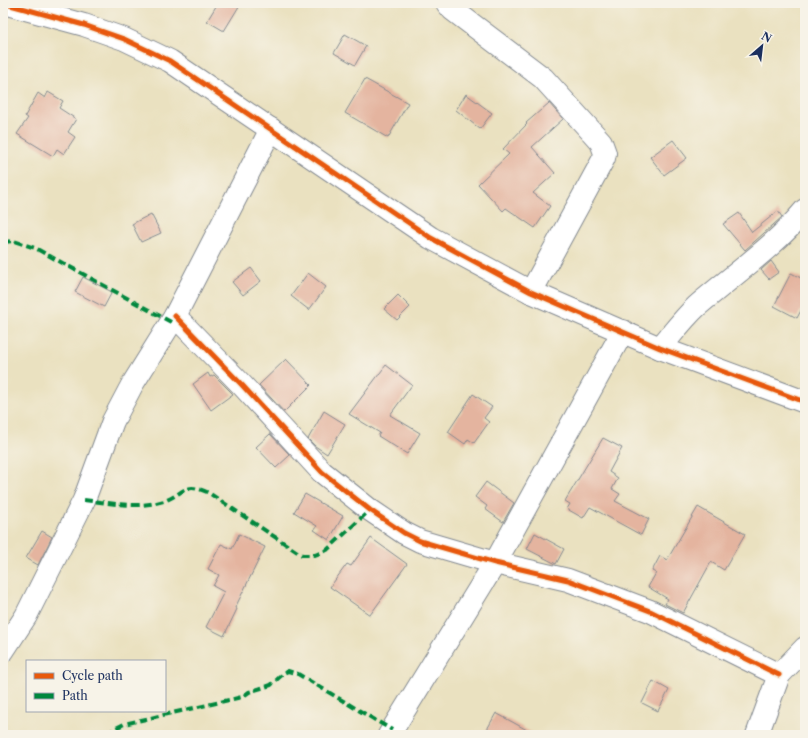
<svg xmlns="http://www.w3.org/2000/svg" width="808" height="738" font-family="'Libre Caslon Text',serif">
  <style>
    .building { fill: #e4b49f }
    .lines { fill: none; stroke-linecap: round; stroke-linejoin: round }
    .minor-casing { stroke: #82888f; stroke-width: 24 }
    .minor { stroke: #fff; stroke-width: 22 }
    .quiet { stroke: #00873e; stroke-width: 4; stroke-dasharray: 8 4; stroke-linecap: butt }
    .cycleway-casing { stroke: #f7f3e8; stroke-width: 8 }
    .cycleway { stroke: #e8590c; stroke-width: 5 }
  </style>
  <rect width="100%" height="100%" fill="#f7f3e8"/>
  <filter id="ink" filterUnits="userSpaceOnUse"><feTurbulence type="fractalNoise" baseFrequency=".025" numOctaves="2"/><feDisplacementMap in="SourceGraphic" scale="8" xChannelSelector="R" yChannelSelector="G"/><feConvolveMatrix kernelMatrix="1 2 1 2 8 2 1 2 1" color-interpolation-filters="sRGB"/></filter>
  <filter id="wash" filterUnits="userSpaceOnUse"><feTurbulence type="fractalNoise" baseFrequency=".012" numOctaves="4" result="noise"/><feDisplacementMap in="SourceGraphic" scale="16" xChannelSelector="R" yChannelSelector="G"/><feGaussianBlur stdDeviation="0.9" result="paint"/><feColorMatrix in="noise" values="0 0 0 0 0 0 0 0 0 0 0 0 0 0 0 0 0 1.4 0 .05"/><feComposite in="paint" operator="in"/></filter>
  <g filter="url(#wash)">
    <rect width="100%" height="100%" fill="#eae1c0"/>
    <g id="blocks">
      <!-- building -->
      <g class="building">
        <polygon points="218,3 241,3 224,31 207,21"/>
        <polygon points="345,34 366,46 355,65 334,53"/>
        <polygon points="365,79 408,103 388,138 345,113"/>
        <polygon points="48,92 63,101 59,108 76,119 68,132 75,137 64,154 57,149 53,156 17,134 28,118 25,116 38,93 45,98"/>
        <polygon points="466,94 492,113 480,129 456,110"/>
        <polygon points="549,103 563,119 532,147 555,173 533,193 550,206 535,228 506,208 503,211 478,184 509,154 503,149 527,124 526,123"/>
        <polygon points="673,140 687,158 664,175 650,157"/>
        <polygon points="778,211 782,217 745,250 723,224 739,213 752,232"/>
        <polygon points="151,214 161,233 141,242 132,224"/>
        <polygon points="771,261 779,272 769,279 761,270"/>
        <polygon points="251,268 261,281 243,295 232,282"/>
        <polygon points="308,273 326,287 309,310 291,296"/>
        <polygon points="791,273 805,280 805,303 797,318 774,306"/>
        <polygon points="83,277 112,292 104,307 75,292"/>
        <polygon points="398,295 410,307 397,320 384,309"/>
        <polygon points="286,359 311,385 284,412 259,385"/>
        <polygon points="386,365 412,385 390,415 420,433 407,454 378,436 380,433 349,414"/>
        <polygon points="208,373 210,377 214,375 233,394 211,410 193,384"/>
        <polygon points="473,394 492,407 484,418 489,422 474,443 468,439 465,444 448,432"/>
        <polygon points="324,411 345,424 327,454 315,446 308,439"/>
        <polygon points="270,434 290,455 276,468 256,447"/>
        <polygon points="603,438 622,448 609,472 618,478 612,489 620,494 615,501 649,519 641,535 590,507 583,518 567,509 570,504 565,501"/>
        <polygon points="486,482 514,503 503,522 485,509 487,506 475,497"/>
        <polygon points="305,494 343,516 329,540 314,530 317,526 294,512"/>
        <polygon points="698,507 745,534 724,570 711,562 683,613 665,604 668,599 648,587 656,573 652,571 660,556 667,560"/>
        <polygon points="42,531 52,537 38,565 26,558"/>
        <polygon points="535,533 564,549 556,564 527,549"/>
        <polygon points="239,534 265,547 235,608 237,609 224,636 206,627 224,592 213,586 219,575 208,569 221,544 232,549"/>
        <polygon points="371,538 407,564 370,615 330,587 347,564 351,566"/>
        <polygon points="653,681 669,690 658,711 642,703"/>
        <polygon points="496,713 536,735 484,735"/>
      </g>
    </g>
  </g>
  <g filter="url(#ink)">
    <use href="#blocks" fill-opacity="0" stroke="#82888f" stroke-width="1"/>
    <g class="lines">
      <!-- minor casing -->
      <g class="minor-casing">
        <g id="minor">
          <polyline points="3,3 84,25 124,39 170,61 431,238 531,292 660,348 805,402"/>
          <polyline points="447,3 453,10 543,78 601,142 605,153 604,158 531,292"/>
          <polyline points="175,316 242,385 322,472 370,510 404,533 420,541 495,563 568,580 650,611 779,675"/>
          <path d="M660 348C672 334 683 319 697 306 734 274 774 247 805 210"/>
          <polyline points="3,651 26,616 84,500 113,421 132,385 175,316 271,129"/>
          <polyline points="389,735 495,563 623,331"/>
          <polyline points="757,735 779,675 805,648"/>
        </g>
      </g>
      <!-- minor -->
      <use href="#minor" class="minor"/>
      <!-- quiet -->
      <g class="quiet">
        <polyline points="3,242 14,241 35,248 171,322"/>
        <path d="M84 500C110 503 138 509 164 501 184 494 184 481 209 493L302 555H315L327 550 370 510"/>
        <polyline points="107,735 114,729 124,724 242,697 249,692 271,685 284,673 288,671 298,674 392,730"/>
      </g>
      <!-- cycleway casing -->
      <g class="cycleway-casing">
        <g id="cycleway">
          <polyline points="3,3 84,25 124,39 170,61 431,238 531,292 660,348 805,402"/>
          <polyline points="175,316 242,385 322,472 370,510 404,533 420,541 495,563 568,580 650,611 779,675"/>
        </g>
      </g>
      <!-- cycleway -->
      <use href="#cycleway" class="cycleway"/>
    </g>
  </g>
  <!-- margin -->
  <rect width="808" height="738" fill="none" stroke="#f7f3e8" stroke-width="16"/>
  <!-- legend -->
  <rect x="26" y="660" width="140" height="52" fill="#f7f3e8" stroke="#9fa5b1"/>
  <rect x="34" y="673" width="20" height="6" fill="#e8590c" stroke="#9fa5b1"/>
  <text x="62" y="680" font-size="12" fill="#1b2f5e">Cycle path</text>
  <rect x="34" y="693" width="20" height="6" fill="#00873e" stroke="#9fa5b1"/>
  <text x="62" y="700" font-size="12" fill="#1b2f5e">Path</text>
  <!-- north arrow -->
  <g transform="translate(762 46) rotate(28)" stroke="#f7f3e8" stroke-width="3" paint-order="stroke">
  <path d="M0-3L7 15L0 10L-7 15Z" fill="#1b2f5e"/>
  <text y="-6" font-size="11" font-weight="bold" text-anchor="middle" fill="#1b2f5e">N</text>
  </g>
</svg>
